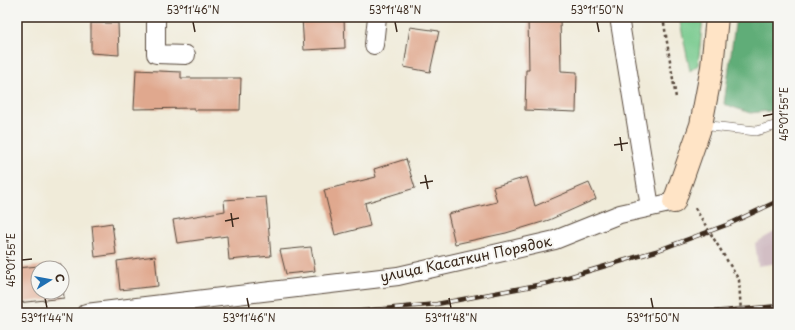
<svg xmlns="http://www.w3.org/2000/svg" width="795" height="330" font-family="'Playpen Sans',sans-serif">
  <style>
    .industrial { fill: #d2bec4 }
    .green { fill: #76c98c; stroke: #587a55 }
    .forest { fill: #60ad78; stroke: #4e6c4b }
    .building { fill: #e0a88e }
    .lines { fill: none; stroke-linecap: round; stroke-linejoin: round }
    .service-casing { stroke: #56473a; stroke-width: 10 }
    .minor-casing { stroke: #56473a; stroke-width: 20 }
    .secondary-casing { stroke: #56473a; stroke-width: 24 }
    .path { stroke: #56473a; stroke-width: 2.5; stroke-dasharray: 3 3; stroke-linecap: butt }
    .service { stroke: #fff; stroke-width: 9 }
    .minor { stroke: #fff; stroke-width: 18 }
    .secondary { stroke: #ffe4c6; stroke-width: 22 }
    .rail-casing { stroke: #3b2a1e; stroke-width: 4.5 }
    .rail { stroke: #f6f6f2; stroke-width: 3; stroke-dasharray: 9; stroke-linecap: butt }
    .ticks { fill: none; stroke: #3b2a1e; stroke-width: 1.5 }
    .labels { text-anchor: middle; stroke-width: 4; stroke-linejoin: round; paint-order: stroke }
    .street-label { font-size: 14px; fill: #3b2a1e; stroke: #f6f6f2 }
    .neatline { fill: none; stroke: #3b2a1e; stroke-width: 1.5 }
    .ticks-label { font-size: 10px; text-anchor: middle; fill: #3b2a1e }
  </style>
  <rect width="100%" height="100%" fill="#f6f6f2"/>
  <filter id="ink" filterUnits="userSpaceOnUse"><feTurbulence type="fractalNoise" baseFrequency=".025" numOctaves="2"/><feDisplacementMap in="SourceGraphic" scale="8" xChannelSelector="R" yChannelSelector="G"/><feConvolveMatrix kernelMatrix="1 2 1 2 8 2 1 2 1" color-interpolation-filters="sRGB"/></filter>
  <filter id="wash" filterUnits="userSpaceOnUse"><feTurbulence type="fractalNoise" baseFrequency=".012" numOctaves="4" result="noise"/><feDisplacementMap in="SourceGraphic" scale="16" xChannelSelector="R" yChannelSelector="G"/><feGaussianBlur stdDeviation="0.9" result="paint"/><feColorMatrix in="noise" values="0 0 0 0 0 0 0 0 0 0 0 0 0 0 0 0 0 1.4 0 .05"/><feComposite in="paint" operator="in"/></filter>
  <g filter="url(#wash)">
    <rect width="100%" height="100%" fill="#f0ebd9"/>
    <!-- industrial -->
    <polygon class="industrial" points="778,230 778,263 758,266 755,243"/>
    <!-- green -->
    <polygon class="green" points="679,17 703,17 698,65 690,71"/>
    <!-- forest -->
    <polygon class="forest" points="736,17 778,17 778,110 750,113 724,104"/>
    <g id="blocks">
      <!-- building -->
      <g class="building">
        <polygon points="344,17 345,48 304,50 302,18"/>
        <polygon points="560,17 561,71 577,72 576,112 525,110 526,70 529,70 528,18"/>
        <polygon points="91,23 118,23 119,55 91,53"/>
        <polygon points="410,27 439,31 430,72 404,67"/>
        <polygon points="136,70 181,72 181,78 241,78 240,110 194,110 194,108 134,109"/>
        <polygon points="406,159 415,188 365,203 370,226 335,235 324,190 376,177 374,169"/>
        <polygon points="527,177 535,206 589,183 596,199 549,220 506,233 455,244 448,214 497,202 493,187"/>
        <polygon points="266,197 271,256 229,260 227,236 177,243 173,220 225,211 224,200"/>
        <polygon points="112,223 116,254 95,257 92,226"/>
        <polygon points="311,247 315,271 286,274 280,250"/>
        <polygon points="155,256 158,286 120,290 117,261"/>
        <polygon points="61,264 61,268 38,268 38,292 62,292 62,277 64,298 17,303 17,268"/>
      </g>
    </g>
  </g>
  <g filter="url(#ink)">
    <use href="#blocks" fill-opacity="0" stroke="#56473a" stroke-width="1"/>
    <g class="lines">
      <!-- service casing -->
      <g class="service-casing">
        <polyline id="service" points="701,125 756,131 778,125"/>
      </g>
      <!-- minor casing -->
      <g class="minor-casing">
        <g id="minor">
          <polyline points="156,17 156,54 186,55"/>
          <polyline points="619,17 650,207"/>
          <polyline points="374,45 377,17"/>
          <polyline points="86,313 398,276 555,240 620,214 674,202"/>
        </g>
      </g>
      <!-- secondary casing -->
      <g class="secondary-casing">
        <polyline id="secondary" points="674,202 701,125 712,67 717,17"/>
      </g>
      <!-- path -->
      <g class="path">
        <polyline points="663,17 676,98"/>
        <polyline points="695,208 739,280 741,313"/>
      </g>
      <!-- service -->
      <use href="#service" class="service"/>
      <!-- minor -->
      <use href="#minor" class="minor"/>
      <!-- secondary -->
      <use href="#secondary" class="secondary"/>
      <!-- rail casing -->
      <g class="rail-casing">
        <g id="rail">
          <polyline points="341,313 437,304 548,283 656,251 729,224 778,201"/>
          <polyline points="701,313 778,306"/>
        </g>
      </g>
      <!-- rail -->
      <use href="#rail" class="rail"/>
    </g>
  </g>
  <!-- ticks -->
  <path class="ticks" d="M193 22 195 32M395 22 397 32M597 22 599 32M763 116 773 114M620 137 622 151M614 145 628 143M425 175 428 189M420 183 433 181M231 213 233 227M225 221 239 218M22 260 32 259M45 298 47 308M247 298 249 308M449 298 451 308M651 298 653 308"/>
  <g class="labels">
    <!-- street labels -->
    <g class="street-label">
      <text transform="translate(466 259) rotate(-12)" y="5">улица Касаткин Порядок</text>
    </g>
  </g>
  <!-- margin -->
  <rect width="795" height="330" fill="none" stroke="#f6f6f2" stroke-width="44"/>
  <!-- north arrow -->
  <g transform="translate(50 280) rotate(79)"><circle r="19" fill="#f6f6f2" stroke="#aba49d"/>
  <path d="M0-3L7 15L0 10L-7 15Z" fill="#1f6fb2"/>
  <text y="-6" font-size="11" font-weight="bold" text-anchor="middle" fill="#3b2a1e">С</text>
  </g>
  <rect x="22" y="22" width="751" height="286" class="neatline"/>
  <g class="ticks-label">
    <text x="193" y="14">53°11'46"N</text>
    <text x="395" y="14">53°11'48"N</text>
    <text x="597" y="14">53°11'50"N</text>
    <text transform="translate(784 114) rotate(-90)" y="4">45°01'55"E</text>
    <text transform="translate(11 260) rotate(-90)" y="4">45°01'55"E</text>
    <text x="47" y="322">53°11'44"N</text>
    <text x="249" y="322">53°11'46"N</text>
    <text x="451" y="322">53°11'48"N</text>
    <text x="653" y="322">53°11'50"N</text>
  </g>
</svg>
